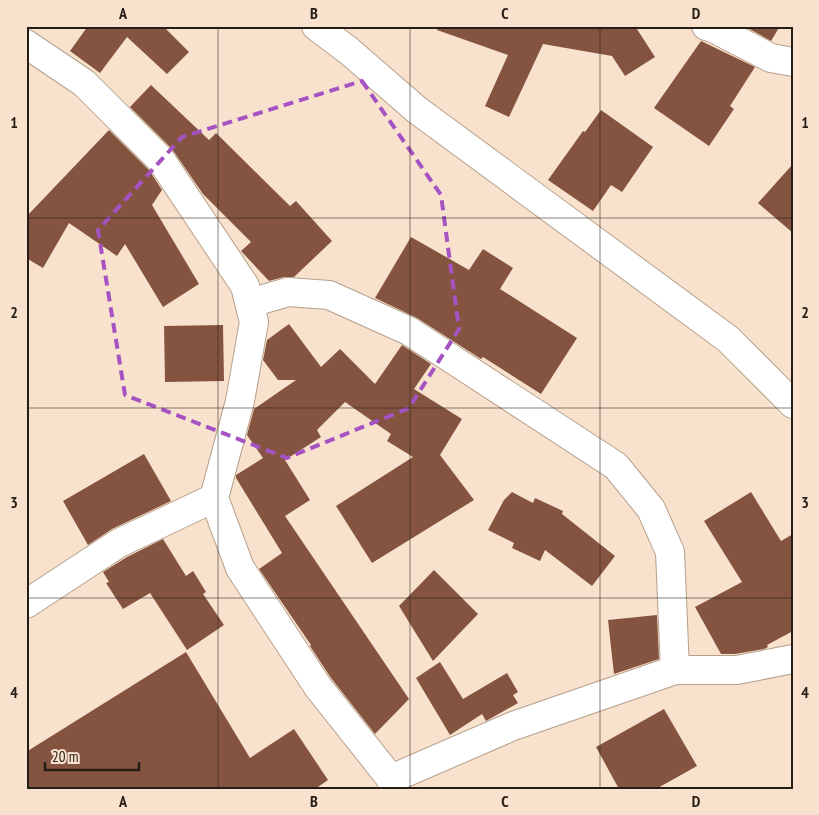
<svg xmlns="http://www.w3.org/2000/svg" width="819" height="815" font-family="'PT Sans Narrow',sans-serif">
  <style>
    .building { fill: #845441 }
    .lines { fill: none; stroke-linecap: round; stroke-linejoin: round }
    .street-casing { stroke: #b5a08c; stroke-width: 30 }
    .street { stroke: #fff; stroke-width: 28 }
    .marked { fill: none; stroke: #a553c3; stroke-width: 4; stroke-dasharray: 10 6; stroke-linejoin: round }
    .grid { fill: none; stroke: #251d16; stroke-width: 1; stroke-opacity: 0.55 }
    .neatline { fill: none; stroke: #251d16; stroke-width: 2 }
    .grid-label { font-size: 16px; text-anchor: middle; font-weight: bold; fill: #251d16 }
  </style>
  <rect width="100%" height="100%" fill="#f9e2cd"/>
  <!-- building -->
  <g class="building">
    <polygon points="88,26 163,26 189,52 167,74 127,37 100,73 70,51"/>
    <polygon points="438,26 635,26 655,57 625,76 612,56 543,44 509,117 485,106 508,55 437,30"/>
    <polygon points="744,26 780,26 771,41"/>
    <polygon points="701,41 755,67 730,106 734,109 709,146 654,108"/>
    <polygon points="151,85 209,140 216,133 290,206 296,201 332,241 294,277 284,277 269,281 241,251 251,242 203,194 172,149 130,107"/>
    <polygon points="601,110 653,147 622,192 611,185 593,211 548,180 583,131 585,132"/>
    <polygon points="109,130 149,170 162,190 152,205 199,284 163,307 125,244 117,256 69,223 43,268 26,258 26,217"/>
    <polygon points="793,164 793,233 758,203"/>
    <polygon points="411,237 469,270 483,249 513,268 500,289 577,338 541,394 483,357 481,359 417,318 375,298"/>
    <polygon points="289,324 321,367 340,349 375,384 402,345 431,364 414,389 462,419 440,455 474,500 372,563 336,506 413,457 387,441 391,434 345,402 317,430 321,437 285,460 310,500 285,516 409,699 375,734 331,678 310,646 311,645 259,569 282,553 236,478 236,475 263,458 247,435 254,409 296,380 278,380 263,360 267,340"/>
    <polygon points="223,325 224,381 165,382 164,326"/>
    <polygon points="144,454 171,501 112,529 88,545 63,501"/>
    <polygon points="512,492 533,503 535,498 563,511 562,514 615,556 592,586 545,550 540,561 512,548 514,543 488,530 504,500"/>
    <polygon points="751,492 781,541 793,534 793,631 767,645 768,647 764,649 735,654 721,654 695,607 742,582 704,521"/>
    <polygon points="163,539 186,576 193,571 206,592 203,594 224,625 187,650 150,593 123,609 106,583 109,582 103,572 127,557"/>
    <polygon points="434,570 478,614 433,661 399,606"/>
    <polygon points="657,615 659,659 614,674 608,620"/>
    <polygon points="186,652 250,758 294,729 328,780 315,789 26,789 26,752"/>
    <polygon points="440,662 463,699 507,673 518,692 513,695 518,703 486,721 482,714 450,735 416,678"/>
    <polygon points="664,709 697,766 656,789 619,789 596,747"/>
  </g>
  <g class="lines">
    <!-- street casing -->
    <g class="street-casing">
      <g id="street">
        <polyline points="316,26 349,51 417,110 728,339 793,404"/>
        <polyline points="706,26 713,28 771,58 793,62"/>
        <polyline points="26,44 84,83 161,160 245,286 254,322 240,401 214,498 240,568 318,687 391,779 393,789"/>
        <polyline points="250,303 288,292 329,295 409,331 616,466 651,509 670,552 675,670"/>
        <polyline points="26,604 119,543 214,498"/>
        <polyline points="391,779 513,726 675,670 737,670 793,659"/>
      </g>
    </g>
    <!-- street -->
    <use href="#street" class="street"/>
  </g>
  <!-- marked area -->
  <path class="marked" d="M362 81 441 195 459 329 409 408 287 458 125 395 98 230 182 137Z"/>
  <!-- grid -->
  <path class="grid" d="M218 26V789M410 26V789M600 26V789M26 218H793M26 408H793M26 598H793"/>
  <!-- border -->
  <rect width="819" height="815" fill="none" stroke="#f9e2cd" stroke-width="55"/>
  <!-- scale -->
  <path d="M45 762v8h94v-8" fill="none" stroke="#251d16" stroke-width="2.5"/>
  <text x="52" y="762" font-size="15" fill="#251d16" stroke="#f9e2cd" stroke-width="4" paint-order="stroke">20 m</text>
  <rect x="28" y="28" width="764" height="760" class="neatline"/>
  <g class="grid-label">
    <text x="123" y="19">A</text>
    <text x="314" y="19">B</text>
    <text x="505" y="19">C</text>
    <text x="696" y="19">D</text>
    <text x="14" y="128">1</text>
    <text x="805" y="128">1</text>
    <text x="14" y="318">2</text>
    <text x="805" y="318">2</text>
    <text x="14" y="508">3</text>
    <text x="805" y="508">3</text>
    <text x="14" y="698">4</text>
    <text x="805" y="698">4</text>
    <text x="123" y="807">A</text>
    <text x="314" y="807">B</text>
    <text x="505" y="807">C</text>
    <text x="696" y="807">D</text>
  </g>
</svg>
